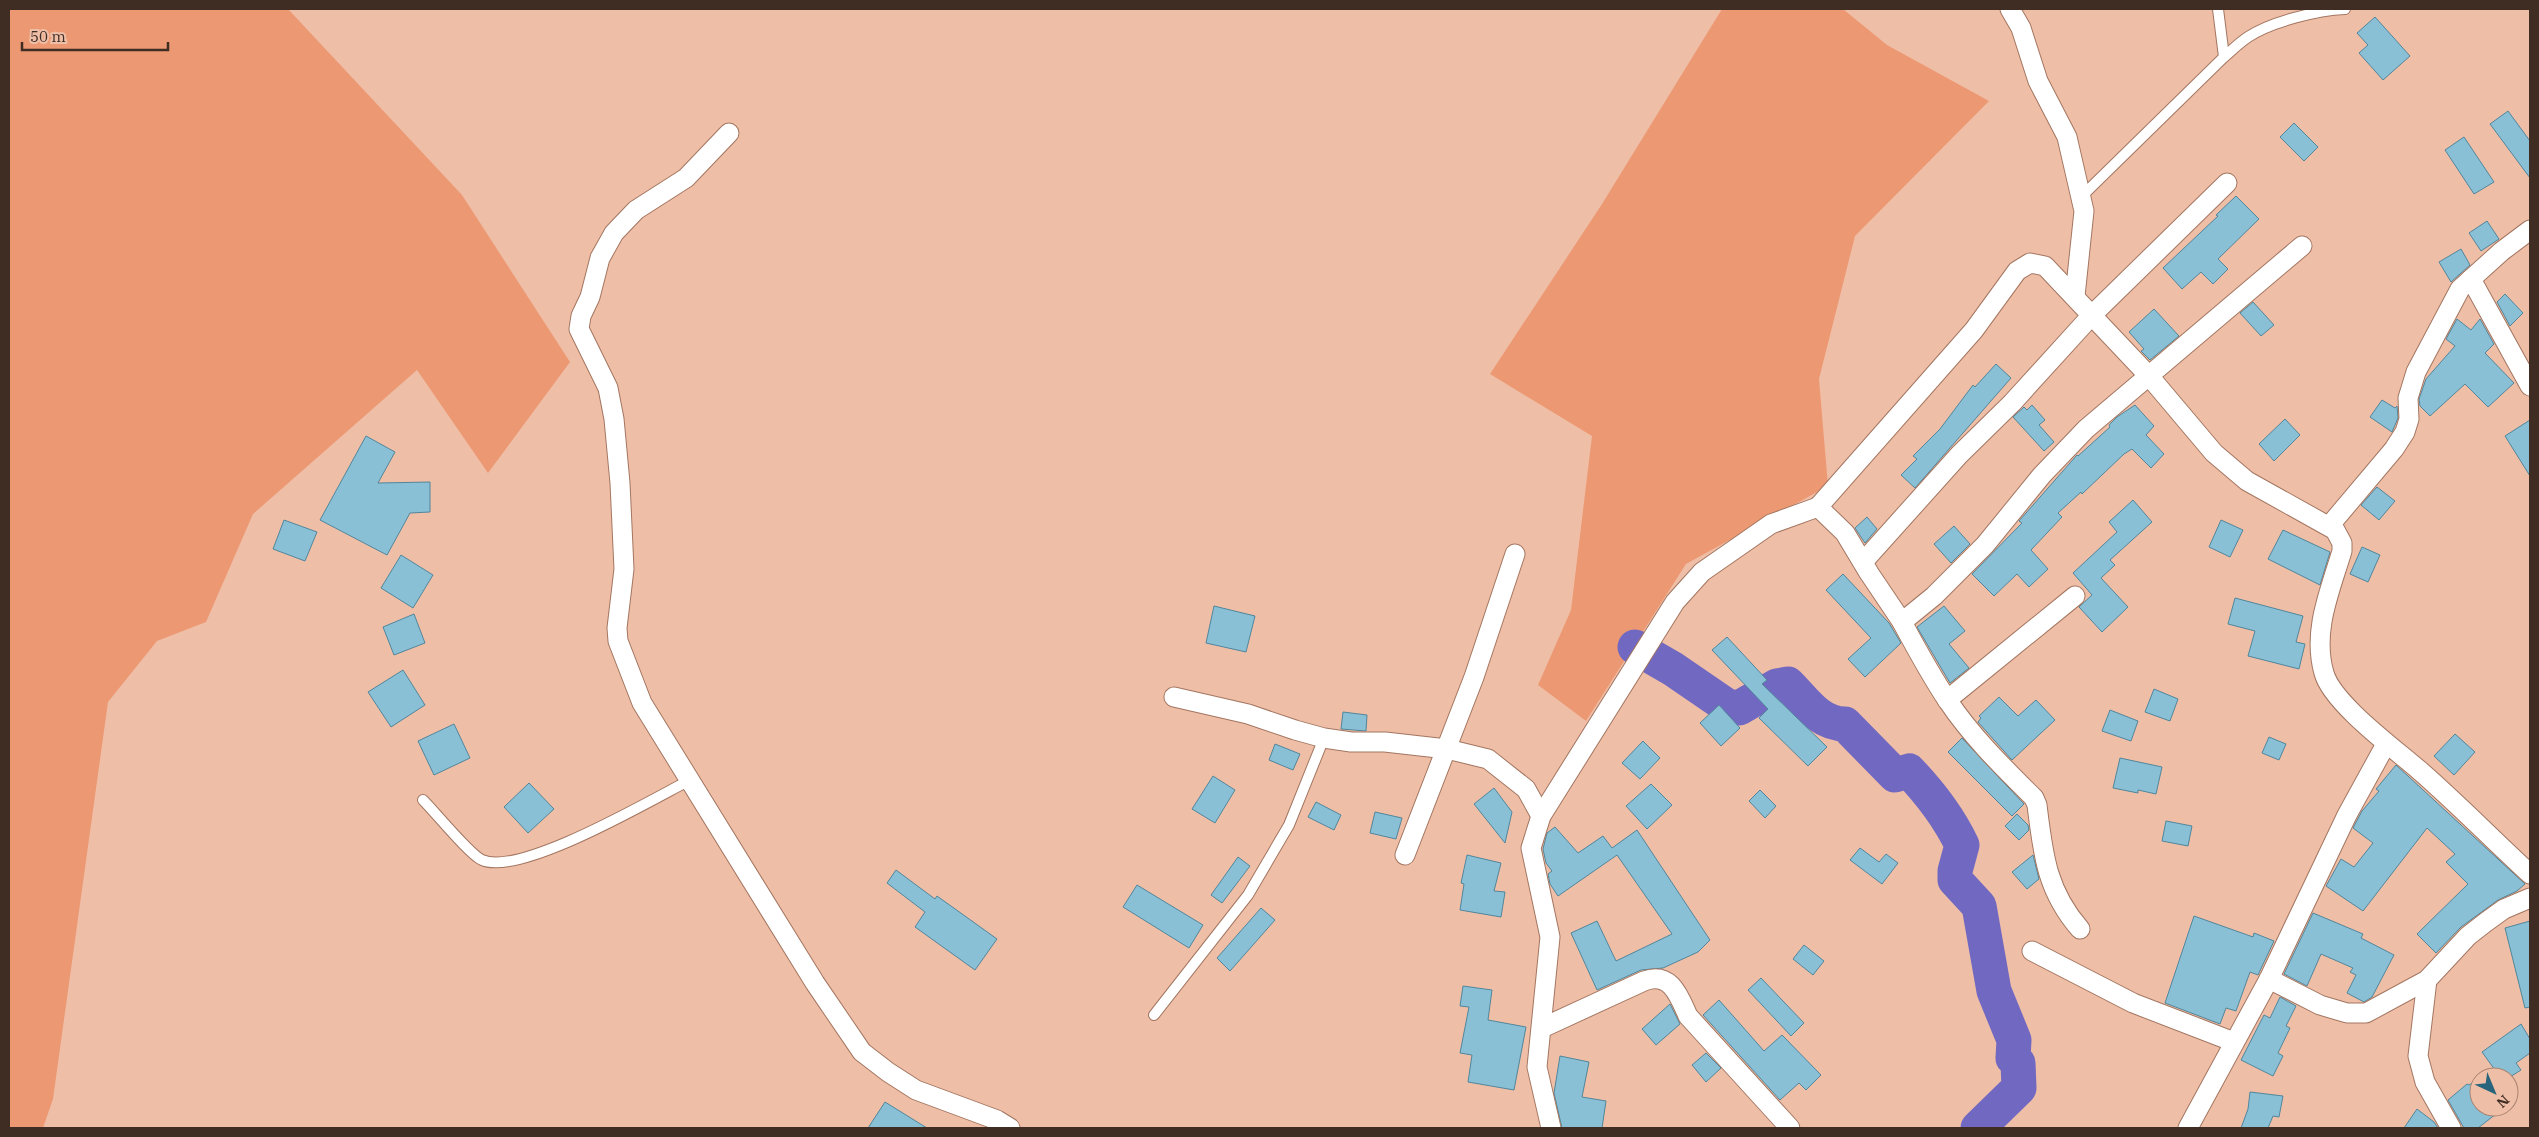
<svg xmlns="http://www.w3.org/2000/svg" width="2539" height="1137" font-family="'IBM Plex Serif',serif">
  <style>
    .green { fill: #ec9973 }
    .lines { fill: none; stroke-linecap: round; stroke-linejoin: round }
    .river { stroke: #7168c1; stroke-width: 35 }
    .building { fill: #89c0d6; stroke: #51869b }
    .service-casing { stroke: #a37661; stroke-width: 12 }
    .minor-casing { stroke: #a37661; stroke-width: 21 }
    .service { stroke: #fff; stroke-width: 10 }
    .minor { stroke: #fff; stroke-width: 19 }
  </style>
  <rect width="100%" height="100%" fill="#efbea7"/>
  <!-- green -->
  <g class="green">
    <polygon points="9,9 288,9 462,195 570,362 488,473 417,370 253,514 206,622 157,641 108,702 53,1099 43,1128 9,1128"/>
    <polygon points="1722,9 1843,9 1887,45 1989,101 1855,236 1819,379 1828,486 1686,564 1586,721 1538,685 1571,610 1592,436 1490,374 1602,204"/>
  </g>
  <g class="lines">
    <!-- river -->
    <path class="river" d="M1635 647 1673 669 1727 706 1739 708 1777 686 1788 684C1805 701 1819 724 1845 724L1895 775 1909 771C1931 794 1948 816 1962 845L1955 871V880L1979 906 1994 991 2014 1040 2013 1058 2018 1063 2019 1088 1978 1128"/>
  </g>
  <!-- building -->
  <g class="building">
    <polygon points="2375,17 2410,56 2383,80 2359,53 2368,45 2357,33"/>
    <polygon points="2508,111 2530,141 2530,178 2490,124"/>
    <polygon points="2294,123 2318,147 2304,161 2280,137"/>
    <polygon points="2464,137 2494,182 2474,194 2445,150"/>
    <polygon points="2236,196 2259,219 2218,259 2228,269 2213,284 2201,272 2182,289 2163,268 2218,216 2216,215"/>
    <polygon points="2487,221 2499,239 2481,251 2469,233"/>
    <polygon points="2461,249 2470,265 2451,282 2439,262"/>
    <polygon points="2505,294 2523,313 2510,326 2497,302"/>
    <polygon points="2253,302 2274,325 2261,336 2240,313"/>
    <polygon points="2154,309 2179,336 2150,360 2141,351 2144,349 2129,332"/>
    <polygon points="2457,319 2471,330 2480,319 2494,344 2485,353 2514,383 2488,407 2465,384 2430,416 2420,406 2419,399 2426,379 2455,346 2446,339"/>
    <polygon points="1996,364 2011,378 1915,488 1901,475 1917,459 1913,456 1940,429 1973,385 1975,387"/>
    <polygon points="2382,400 2395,408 2397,406 2398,418 2392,432 2370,417"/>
    <polygon points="2032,405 2045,420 2039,425 2054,442 2044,451 2013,417 2024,407 2027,410"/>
    <polygon points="2135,405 2154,426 2146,435 2164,454 2151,468 2132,449 2124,454 2082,494 2081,492 2058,513 2062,517 2031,550 2048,569 2029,587 2017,574 1994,596 1972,574 2022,523 2019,521 2077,455 2078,456 2110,427 2109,425 2117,417"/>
    <polygon points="2285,419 2300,435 2274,461 2259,444"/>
    <polygon points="2530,420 2530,476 2505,436"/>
    <polygon points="366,436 395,452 378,483 430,482 430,512 410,513 387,555 320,520"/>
    <polygon points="2377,487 2395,501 2379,520 2361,505"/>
    <polygon points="2133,500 2152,522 2110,560 2115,565 2101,578 2128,607 2102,632 2079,607 2092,595 2073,573 2117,532 2109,522"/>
    <polygon points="1867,517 1877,529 1865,543 1855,528"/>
    <polygon points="284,520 317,532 305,561 273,549"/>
    <polygon points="2221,520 2243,530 2230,557 2209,547"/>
    <polygon points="1954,526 1970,544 1951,563 1934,544"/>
    <polygon points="2283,530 2330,552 2320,585 2268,559"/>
    <polygon points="2362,547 2380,555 2368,582 2350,574"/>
    <polygon points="401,555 433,575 413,608 381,588"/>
    <polygon points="1843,574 1889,623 1901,643 1865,677 1848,659 1871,638 1826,590"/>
    <polygon points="2235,598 2303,616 2296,642 2305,644 2299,669 2248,656 2255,631 2228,624"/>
    <polygon points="1214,606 1255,616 1246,652 1206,643"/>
    <polygon points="1944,606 1965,631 1949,644 1969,668 1950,683 1917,627"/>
    <polygon points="414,614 425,643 394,655 383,627"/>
    <polygon points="1727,637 1767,680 1762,684 1827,747 1808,766 1759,718 1768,709 1712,650"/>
    <polygon points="403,670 425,705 391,727 368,692"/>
    <polygon points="2154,689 2178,699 2170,721 2145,712"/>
    <polygon points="1999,697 2018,716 2036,700 2055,720 2012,760 1978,722 1981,718 1979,716"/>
    <polygon points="1719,705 1740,728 1721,746 1700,723"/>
    <polygon points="2110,710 2138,721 2131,741 2102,731"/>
    <polygon points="1343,712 1367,715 1366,731 1341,729"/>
    <polygon points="454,724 470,758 434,775 418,741"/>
    <polygon points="2455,734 2475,752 2454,775 2434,756"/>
    <polygon points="2269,737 2286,744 2279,760 2262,753"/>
    <polygon points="1962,738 2024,804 2012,816 1948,752"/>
    <polygon points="1643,741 1660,758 1640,779 1622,763"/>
    <polygon points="1275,744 1300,754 1293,770 1269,760"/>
    <polygon points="2120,758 2162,767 2156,794 2138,790 2138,793 2113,788"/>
    <polygon points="2396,765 2525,884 2517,891 2498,900 2461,927 2436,953 2417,934 2468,884 2446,862 2455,854 2427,828 2363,911 2326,886 2341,859 2354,867 2373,843 2353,828 2362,811 2379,791 2376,789"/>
    <polygon points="1213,776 1235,790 1215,823 1192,809"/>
    <polygon points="529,783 554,809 528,833 504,807"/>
    <polygon points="1651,784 1672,805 1647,829 1626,806"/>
    <polygon points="1494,788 1512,812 1505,843 1474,804"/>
    <polygon points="1760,790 1776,806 1765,818 1749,801"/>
    <polygon points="1316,802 1341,815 1334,830 1308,817"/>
    <polygon points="1375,812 1402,818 1396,839 1370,833"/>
    <polygon points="2017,814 2028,825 2029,830 2019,840 2005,826"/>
    <polygon points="2166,821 2192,826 2188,846 2162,841"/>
    <polygon points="1555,827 1578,853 1603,836 1612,848 1637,830 1710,940 1698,952 1663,968 1641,970 1597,990 1571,933 1597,921 1616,961 1672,934 1617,855 1558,896 1550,884 1548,874 1552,871 1546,863 1543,849 1547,833"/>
    <polygon points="1860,848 1879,862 1886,854 1898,863 1882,884 1850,860"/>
    <polygon points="1467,855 1501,863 1494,891 1505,892 1501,917 1460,910 1464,884 1461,883"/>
    <polygon points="2033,855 2039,879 2027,889 2012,872"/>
    <polygon points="1238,857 1250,866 1222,903 1211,895"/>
    <polygon points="896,870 935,899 937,896 997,939 975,970 915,927 925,912 887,883"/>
    <polygon points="1137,885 1203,925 1189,948 1123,907"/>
    <polygon points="1261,908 1275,920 1230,971 1217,958"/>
    <polygon points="2313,913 2363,934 2361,938 2394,955 2372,997 2364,1002 2347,993 2356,975 2350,972 2353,968 2321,954 2307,986 2284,974"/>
    <polygon points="2194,916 2253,937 2254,933 2274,941 2258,975 2250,972 2236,1011 2226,1008 2220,1024 2165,1003"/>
    <polygon points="2530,921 2530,1007 2525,1008 2505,928"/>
    <polygon points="1804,945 1824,961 1813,975 1793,959"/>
    <polygon points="1761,978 1804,1023 1791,1036 1748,990"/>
    <polygon points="1463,986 1492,990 1488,1020 1526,1027 1514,1090 1468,1082 1472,1055 1460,1053 1469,1007 1460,1006"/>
    <polygon points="2280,997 2296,1006 2286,1026 2290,1028 2278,1053 2283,1056 2273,1076 2241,1060 2264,1015 2270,1018"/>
    <polygon points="1719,1000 1764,1051 1782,1035 1821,1075 1806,1090 1799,1083 1780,1100 1703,1015"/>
    <polygon points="1670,1004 1680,1024 1656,1045 1642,1029"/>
    <polygon points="2521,1024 2530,1039 2530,1053 2516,1063 2521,1070 2510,1077 2500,1077 2482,1052"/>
    <polygon points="1706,1053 1721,1068 1706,1082 1692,1065"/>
    <polygon points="1560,1056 1589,1062 1582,1097 1606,1101 1602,1128 1562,1128 1554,1093"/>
    <polygon points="2479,1078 2479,1107 2505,1107 2478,1128 2464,1128 2448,1100 2467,1084 2469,1085"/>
    <polygon points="2250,1092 2283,1096 2279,1117 2273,1116 2268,1128 2241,1128 2248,1109"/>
    <polygon points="885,1102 927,1128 868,1128"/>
    <polygon points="2417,1109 2434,1122 2438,1128 2404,1128"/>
  </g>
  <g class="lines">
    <!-- service casing -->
    <g class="service-casing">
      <g id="service">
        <path d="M2224 57C2231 51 2239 43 2248 37 2270 22 2318 10 2345 9"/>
        <polyline points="2081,197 2224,57 2218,9"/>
        <path d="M423 800C435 812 470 855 482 860 520 877 651 800 690 780"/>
        <polyline points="1154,1015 1248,895 1289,825 1324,738"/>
      </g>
    </g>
    <!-- minor casing -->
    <g class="minor-casing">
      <g id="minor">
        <polyline points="2010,9 2021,28 2038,81 2067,137 2084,211 2075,296"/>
        <polyline points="729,133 686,178 636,210 614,233 600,258 590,297 581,316 579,329 608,388 614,419 620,483 624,569 617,628 618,641 642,703 815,983 862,1052 888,1072 916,1090 997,1120 1010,1128"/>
        <polyline points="2471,279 2530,386"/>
        <path d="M1818 507 1974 330 2017 271 2030 263 2045 266 2149 376 2214 453 2247 481 2335 530 2342 543V551C2330 591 2312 631 2324 673 2332 703 2395 749 2419 770 2457 803 2493 840 2530 874"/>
        <polyline points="2330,525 2394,449 2405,432 2409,419 2408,398 2416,372 2460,289 2502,251 2530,230"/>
        <polyline points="1863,562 1959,455 2012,403 2092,315 2227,183"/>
        <path d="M1902 622C1916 648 1931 676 1948 701 1972 737 2004 768 2034 798L2037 805C2043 853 2046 890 2080 929"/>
        <polyline points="1174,697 1248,714 1295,730 1324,738 1351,742 1385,742 1447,749 1488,759 1526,789 1541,816"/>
        <polyline points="1947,700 2075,596"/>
        <polyline points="2386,744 2347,815 2269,979 2320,1005 2347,1013 2366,1013 2427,980 2468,936 2486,922 2504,909 2530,898"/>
        <polyline points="1405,855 1474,677 1515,554"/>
        <polyline points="2032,951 2133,1003 2234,1042"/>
        <polyline points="2427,980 2418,1056 2425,1082 2451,1128"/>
        <path d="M1542 1028 1644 981C1671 971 1679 996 1688 1016L1790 1128"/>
        <polyline points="1551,1128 1537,1067 1550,937 1531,848 1541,816 1675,602 1702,572 1771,524 1818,507 1845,533 1869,573 1902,622 1934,596 1985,545 2042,475 2086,429 2302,246"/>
        <polyline points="2188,1128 2269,979"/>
      </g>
    </g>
    <!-- service -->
    <use href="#service" class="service"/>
    <!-- minor -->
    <use href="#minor" class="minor"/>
  </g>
  <!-- border -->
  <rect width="2539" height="1137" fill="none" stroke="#3f2c23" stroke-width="20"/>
  <!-- north arrow -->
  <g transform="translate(2494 1092) rotate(136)"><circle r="24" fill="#efbea7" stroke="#a98472"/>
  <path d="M0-4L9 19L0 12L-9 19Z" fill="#28657c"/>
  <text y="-8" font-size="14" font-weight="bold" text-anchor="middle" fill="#3f2c23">N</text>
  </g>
  <!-- scale -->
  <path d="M22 42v8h146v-8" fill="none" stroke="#3f2c23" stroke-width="2.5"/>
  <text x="30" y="42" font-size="15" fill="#3f2c23" stroke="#efbea7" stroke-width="4" paint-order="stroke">50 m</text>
</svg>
